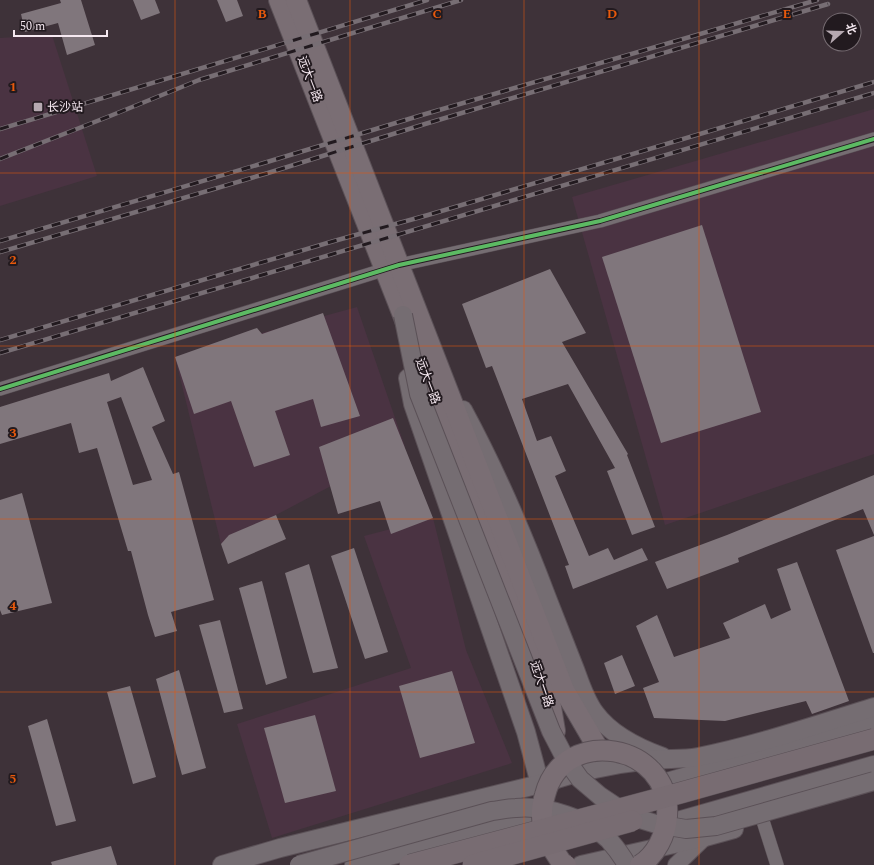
<svg xmlns="http://www.w3.org/2000/svg" width="874" height="865" font-family="Spectral,'Noto Sans SC',serif">
  <style>
    .built { fill: #4a3342 }
    .building { fill: #80767c; fill-rule: evenodd }
    .lines { fill: none; stroke-linecap: round; stroke-linejoin: round }
    .minor-casing { stroke: #5b5157; stroke-width: 14 }
    .tertiary-casing { stroke: #5b5157; stroke-width: 18 }
    .secondary-casing { stroke: #5b5157; stroke-width: 20 }
    .primary-casing { stroke: #5b5157; stroke-width: 22 }
    .minor { stroke: #756d72; stroke-width: 13 }
    .tertiary { stroke: #756d72; stroke-width: 16 }
    .secondary { stroke: #756d72; stroke-width: 18 }
    .primary { stroke: #7a6e74; stroke-width: 20 }
    .rail-casing { stroke: #776e74; stroke-width: 4.5 }
    .rail { stroke: #221a1f; stroke-width: 3; stroke-dasharray: 9; stroke-linecap: butt }
    .secondary-bridge-casing { stroke: #5b5157; stroke-width: 20; stroke-linecap: butt }
    .primary-bridge-casing { stroke: #5b5157; stroke-width: 22; stroke-linecap: butt }
    .trunk-bridge-casing { stroke: #5b5157; stroke-width: 22; stroke-linecap: butt }
    .secondary-bridge { stroke: #756d72; stroke-width: 18 }
    .primary-bridge { stroke: #7a6e74; stroke-width: 20 }
    .trunk-bridge { stroke: #786c72; stroke-width: 21 }
    .cycleway-casing { stroke: #221a1f; stroke-width: 6 }
    .cycleway { stroke: #5cba63; stroke-width: 4 }
    .grid { fill: none; stroke: #e8590c; stroke-width: 1; stroke-opacity: 0.55 }
    .poi-dot { fill: #b6a9b1; stroke: #221a1f; stroke-width: 1.5 }
    .labels { text-anchor: middle; stroke-width: 4; stroke-linejoin: round; paint-order: stroke }
    .street-label { font-size: 12px; fill: #f6e9f1; stroke: #221a1f }
    .poi-label { font-size: 12px; fill: #f6e9f1; stroke: #221a1f; text-anchor: start }
    .grid-label { font-size: 13px; text-anchor: middle; font-weight: bold; fill: #e8590c; stroke: #221a1f; stroke-width: 4; stroke-linejoin: round; paint-order: stroke }
  </style>
  <rect width="100%" height="100%" fill="#3e3239"/>
  <!-- built -->
  <g class="built">
    <polygon points="52,35 97,176 0,206 0,38"/>
    <polygon points="874,109 874,454 665,525 572,197"/>
    <polygon points="357,307 405,447 221,544 175,357"/>
    <polygon points="433,518 466,650 512,763 272,838 237,724 411,668 364,536"/>
  </g>
  <!-- building -->
  <g class="building">
    <polygon points="60,0 81,0 95,45 67,55 58,23 25,32 21,14 61,3"/>
    <polygon points="133,0 155,0 160,13 141,20"/>
    <polygon points="217,0 237,0 243,16 226,22"/>
    <polygon points="702,225 761,412 661,443 602,257"/>
    <polygon points="550,269 586,333 562,342 628,454 627,455 655,527 632,535 607,471 615,468 568,384 522,399 537,441 551,436 566,471 555,476 589,556 608,548 614,560 642,548 648,560 573,589 565,566 569,565 492,366 486,368 462,304"/>
    <polygon points="323,313 360,416 321,427 313,399 275,411 290,455 254,467 231,401 194,414 175,357 257,328 262,334"/>
    <path d="M143 367 165 421 152 427 173 474 179 472 214 600 171 612 177 631 155 637 148 615 131 551H128L97 448 79 453 71 423 0 444V407L109 373 111 381ZM121 397 152 480 133 485 107 402Z"/>
    <polygon points="393,418 433,518 391,534 380,501 338,514 319,447"/>
    <polygon points="874,475 874,535 863,509 738,558 739,562 667,589 655,562 727,535"/>
    <polygon points="22,493 52,603 2,615 0,610 0,500"/>
    <polygon points="276,515 286,539 228,564 221,544 229,535"/>
    <polygon points="874,536 874,653 873,653 836,550"/>
    <polygon points="354,548 388,652 365,659 331,556"/>
    <polygon points="797,562 849,701 812,714 806,701 725,721 654,718 643,688 659,682 636,626 657,615 674,657 730,638 723,623 765,604 771,619 791,610 777,569"/>
    <polygon points="309,564 338,668 313,673 285,573"/>
    <polygon points="262,581 287,678 266,685 239,588"/>
    <polygon points="220,620 243,709 224,713 199,625"/>
    <polygon points="622,655 635,686 615,694 604,663"/>
    <polygon points="179,670 206,768 182,775 156,679"/>
    <polygon points="452,671 475,743 420,758 399,686"/>
    <polygon points="130,686 156,777 133,784 107,692"/>
    <polygon points="315,715 336,791 285,803 264,728"/>
    <polygon points="47,719 76,821 56,826 28,726"/>
    <polygon points="111,846 117,865 52,865 51,862"/>
  </g>
  <g class="lines">
    <!-- minor casing -->
    <g class="minor-casing">
      <g id="minor">
        <polyline points="0,389 399,265 600,221 874,139"/>
        <polyline points="763,821 777,865"/>
      </g>
    </g>
    <!-- tertiary casing -->
    <g class="tertiary-casing">
      <polyline id="tertiary" points="676,865 705,837"/>
    </g>
    <!-- secondary casing -->
    <g class="secondary-casing">
      <g id="secondary">
        <polyline points="408,378 413,404 526,732 540,784"/>
        <path d="M463 410C496 471 523 534 547 598 557 623 566 647 576 672 581 686 586 701 595 713 611 735 638 748 663 757"/>
        <polyline points="660,784 874,722"/>
        <polyline points="667,824 874,765"/>
        <path d="M222 865 280 848 540 784C576 772 612 764 650 760 666 758 682 760 698 757 758 745 816 725 874 707"/>
        <polyline points="354,865 542,817"/>
        <polyline points="581,865 705,837 734,829"/>
      </g>
    </g>
    <!-- primary casing -->
    <g class="primary-casing">
      <g id="primary">
        <polyline points="279,0 410,333 550,701 555,731"/>
        <polyline points="296,0 564,690 599,750"/>
      </g>
    </g>
    <!-- minor -->
    <use href="#minor" class="minor"/>
    <!-- tertiary -->
    <use href="#tertiary" class="tertiary"/>
    <!-- secondary -->
    <use href="#secondary" class="secondary"/>
    <!-- primary -->
    <use href="#primary" class="primary"/>
    <!-- rail casing -->
    <g class="rail-casing">
      <g id="rail">
        <polyline points="0,129 427,0"/>
        <polyline points="0,159 110,116 199,80 461,0"/>
        <polyline points="0,241 267,162 422,115 817,0"/>
        <polyline points="0,252 268,173 425,124 828,4"/>
        <polyline points="0,340 334,241 428,215 874,82"/>
        <polyline points="0,353 874,93"/>
      </g>
    </g>
    <!-- rail -->
    <use href="#rail" class="rail"/>
    <!-- secondary-bridge casing -->
    <g class="secondary-bridge-casing">
      <g id="secondary-bridge">
        <polyline points="403,315 419,394 551,731 565,758 580,779 600,796 630,816 656,824 686,829 716,826 874,781"/>
        <path d="M299 865 492 811C500 810 508 808 516 808 546 805 588 819 609 840 616 848 622 856 627 865"/>
      </g>
    </g>
    <!-- primary-bridge casing -->
    <g class="primary-bridge-casing">
      <path id="primary-bridge" d="M566 865 562 863C555 853 548 843 544 831 541 819 541 807 545 795 563 724 672 743 667 816 666 835 656 855 640 865"/>
    </g>
    <!-- trunk-bridge casing -->
    <g class="trunk-bridge-casing">
      <g id="trunk-bridge">
        <polyline points="410,865 680,793 874,739"/>
        <polyline points="473,865 632,821"/>
      </g>
    </g>
    <!-- secondary-bridge -->
    <use href="#secondary-bridge" class="secondary-bridge"/>
    <!-- primary-bridge -->
    <use href="#primary-bridge" class="primary-bridge"/>
    <!-- trunk-bridge -->
    <use href="#trunk-bridge" class="trunk-bridge"/>
    <!-- cycleway casing -->
    <g class="cycleway-casing">
      <polyline id="cycleway" points="0,389 399,265 600,221 874,139"/>
    </g>
    <!-- cycleway -->
    <use href="#cycleway" class="cycleway"/>
  </g>
  <!-- grid -->
  <path class="grid" d="M175 0V865M350 0V865M524 0V865M699 0V865M0 173H874M0 346H874M0 519H874M0 692H874"/>
  <!-- markers -->
  <rect class="poi-dot" x="33" y="102" width="10" height="10" rx="2"/>
  <g class="labels">
    <!-- street labels -->
    <g class="street-label">
      <text transform="translate(310 79) rotate(69)" y="4">远大一路</text>
      <text transform="translate(428 381) rotate(69)" y="4">远大一路</text>
      <text transform="translate(542 684) rotate(71)" y="4">远大一路</text>
    </g>
    <!-- poi labels -->
    <g class="poi-label">
      <text x="47" y="111">长沙站</text>
    </g>
  </g>
  <g class="grid-label">
    <text x="262" y="18">B</text>
    <text x="437" y="18">C</text>
    <text x="612" y="18">D</text>
    <text x="787" y="18">E</text>
    <text x="13" y="91">1</text>
    <text x="13" y="264">2</text>
    <text x="13" y="437">3</text>
    <text x="13" y="610">4</text>
    <text x="13" y="783">5</text>
  </g>
  <!-- north arrow -->
  <g transform="translate(842 32) rotate(70)"><circle r="19" fill="#221a1f" stroke="#776d73"/>
  <path d="M0-3L7 15L0 10L-7 15Z" fill="#b6a9b1"/>
  <text y="-6" font-size="11" font-weight="bold" text-anchor="middle" fill="#f6e9f1">北</text>
  </g>
  <!-- scale -->
  <path d="M14 30v6h93v-6" fill="none" stroke="#f6e9f1" stroke-width="2"/>
  <text x="20" y="30" font-size="12" fill="#f6e9f1" stroke="#221a1f" stroke-width="3" paint-order="stroke">50 m</text>
</svg>
